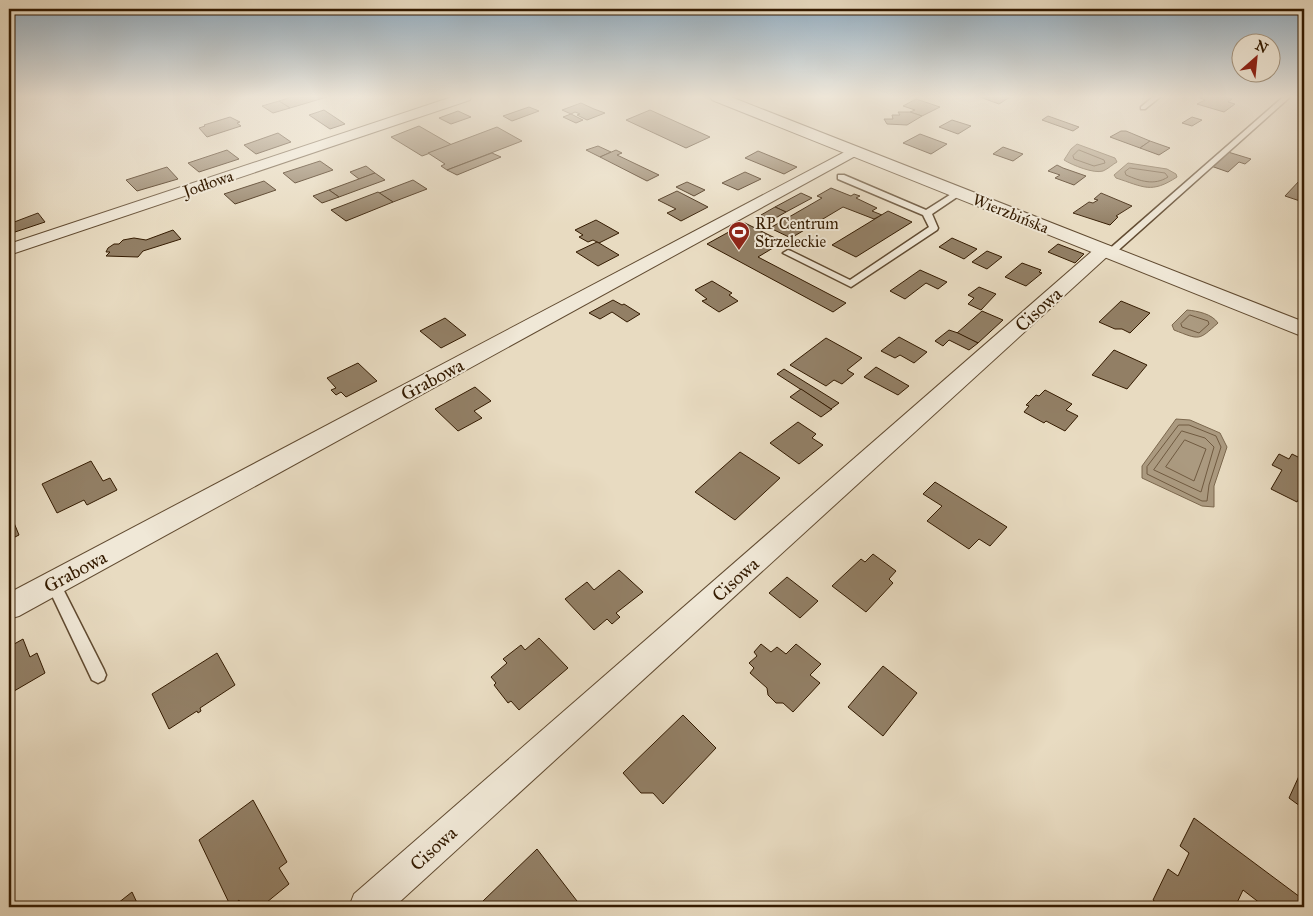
<svg xmlns="http://www.w3.org/2000/svg" width="1313" height="916" font-family="'IM FELL Great Primer',serif">
  <style>
    .water { fill: #ab9a80; stroke: #7b674d }
    .lines { fill: none; stroke-linecap: round; stroke-linejoin: round }
    .shore { stroke: #705a40; stroke-width: 1 }
    .building { fill: #927f65; stroke: #341b01 }
    .service-casing { stroke: #614b31; stroke-width: 3 }
    .minor-casing { stroke: #614b31; stroke-width: 2 }
    .tertiary-casing { stroke: #614b31; stroke-width: 2 }
    .service { fill: #f0e8d7; fill-rule: evenodd }
    .minor { fill: #f0e8d7; fill-rule: evenodd }
    .tertiary { fill: #f0e8d7; fill-rule: evenodd }
    .labels { text-anchor: middle; stroke-width: 4; stroke-linejoin: round; paint-order: stroke }
    .far-street-label { font-size: 16px; fill: #341b01; stroke: #f0e8d7 }
    .far-poi-label { font-size: 16px; fill: #341b01; stroke: #f0e8d7; text-anchor: start }
    .street-label { font-size: 19px; fill: #341b01; stroke: #f0e8d7 }
  </style>
  <rect width="100%" height="100%" fill="#e8dbc1"/>
  <filter id="stains"><feTurbulence type="fractalNoise" baseFrequency=".004" numOctaves="4"/><feColorMatrix values="0 0 0 0 .2 0 0 0 0 .09 0 0 0 0 .02 0 0 0 .5 -.17"/></filter>
  <radialGradient id="worn" r=".72"><stop offset=".6" stop-color="#630" stop-opacity="0"/><stop offset="1" stop-color="#630" stop-opacity=".3"/></radialGradient>
  <!-- water -->
  <g class="water">
    <path d="M1077 144 1115 158 1117 162C1113 164 1108 169 1103 171 1094 174 1072 165 1064 160L1071 149Z"/>
    <path d="M1128 163 1167 169 1176 174 1177 177C1151 194 1144 187 1116 178L1114 175Z"/>
    <path d="M1187 310C1198 311 1212 314 1218 323 1198 341 1200 340 1174 330L1172 325Z"/>
    <polygon points="1176,419 1190,420 1220,433 1227,447 1214,486 1214,507 1202,506 1142,478 1142,466"/>
  </g>
  <g class="lines">
    <!-- shore -->
    <g class="shore">
      <polygon points="1079,150 1104,160 1105,163 1094,166 1074,159 1073,156"/>
      <path d="M1130 168 1165 173 1168 177C1154 186 1140 181 1126 175L1125 172Z"/>
      <polygon points="1190,315 1208,321 1209,324 1199,333 1182,327 1181,324"/>
      <polygon points="1179,425 1189,425 1216,436 1221,447 1209,485 1207,501 1202,501 1147,474 1147,467"/>
      <polygon points="1182,431 1205,438 1214,447 1201,492 1154,470"/>
      <polygon points="1185,440 1206,449 1194,481 1166,467"/>
    </g>
  </g>
  <!-- building -->
  <g class="building">
    <polygon points="291,97 327,97 290,108 279,101"/>
    <polygon points="980,97 1010,97 999,104"/>
    <polygon points="1225,97 1232,99 1228,102 1235,104 1224,112 1197,104 1205,100 1198,97"/>
    <polygon points="916,99 940,107 922,116 910,112 915,110 903,106"/>
    <polygon points="279,101 290,108 273,113 262,106"/>
    <polygon points="581,103 594,109 605,113 587,120 577,115 580,114 575,112 571,114 562,110"/>
    <polygon points="529,107 539,111 512,121 503,116"/>
    <polygon points="324,110 345,124 330,129 309,115"/>
    <polygon points="650,110 710,137 686,148 626,120"/>
    <polygon points="458,111 471,117 451,124 439,118"/>
    <polygon points="898,112 910,112 922,116 907,125 887,124 884,119 893,119 892,115 900,115"/>
    <polygon points="571,114 583,120 576,123 563,117"/>
    <polygon points="1048,116 1079,127 1073,131 1042,120"/>
    <polygon points="230,117 240,122 237,123 241,126 207,137 199,128 205,126 204,125"/>
    <polygon points="1192,117 1202,120 1192,126 1182,123"/>
    <polygon points="952,120 971,126 958,134 939,127"/>
    <polygon points="419,126 452,145 422,156 391,137"/>
    <polygon points="497,127 522,141 447,170 441,166 445,164 428,153"/>
    <polygon points="1121,131 1126,131 1150,141 1140,148 1110,137"/>
    <polygon points="278,133 291,142 256,154 244,145"/>
    <polygon points="920,134 947,144 931,154 903,143"/>
    <polygon points="1150,141 1170,148 1159,155 1140,148"/>
    <polygon points="598,146 611,152 600,157 586,150"/>
    <polygon points="1003,147 1023,154 1013,161 993,154"/>
    <polygon points="227,150 239,159 199,172 188,163"/>
    <polygon points="616,150 622,153 617,155 659,175 647,181 600,157"/>
    <polygon points="758,151 797,167 784,174 745,158"/>
    <polygon points="1228,152 1251,159 1245,164 1239,162 1228,172 1211,166"/>
    <polygon points="492,153 501,157 457,175 447,170"/>
    <polygon points="320,161 333,170 295,183 283,173"/>
    <polygon points="1057,165 1063,168 1086,176 1074,185 1055,178 1060,175 1048,171"/>
    <polygon points="366,166 375,173 359,179 350,172"/>
    <polygon points="167,167 178,179 137,191 126,180"/>
    <polygon points="745,172 761,179 738,190 722,183"/>
    <polygon points="375,173 385,180 339,197 329,190"/>
    <polygon points="413,180 427,189 393,202 379,193"/>
    <polygon points="1300,180 1304,181 1303,202 1285,196"/>
    <polygon points="264,181 276,190 235,204 224,194"/>
    <polygon points="687,182 705,190 694,196 676,187"/>
    <polygon points="831,188 851,196 854,194 860,196 856,198 877,208 872,211 882,215 874,219 843,207 791,238 770,228 822,198 817,196"/>
    <polygon points="329,190 339,197 322,203 313,196"/>
    <polygon points="677,191 708,207 681,221 667,213 676,209 658,200"/>
    <polygon points="378,192 393,202 346,221 331,210"/>
    <polygon points="801,193 812,198 786,212 775,207"/>
    <polygon points="1101,193 1132,206 1116,216 1118,217 1110,225 1073,213 1089,202 1093,203 1098,200 1094,199"/>
    <polygon points="775,207 786,212 772,220 761,215"/>
    <polygon points="888,211 912,222 856,257 832,245"/>
    <polygon points="38,213 45,222 15,232 9,224"/>
    <polygon points="596,220 619,233 599,243 593,240 588,242 579,237 583,235 575,230"/>
    <polygon points="745,223 783,242 758,257 846,303 833,312 707,244"/>
    <polygon points="173,230 181,239 143,251 138,257 106,256 110,252 106,252 108,248 114,244 119,244 123,240 134,238 146,240"/>
    <polygon points="952,238 977,249 964,259 939,247"/>
    <polygon points="597,242 599,243 619,255 598,266 576,252"/>
    <polygon points="1058,244 1084,254 1075,263 1048,252"/>
    <polygon points="987,251 1002,257 987,269 972,262"/>
    <polygon points="1022,263 1041,270 1039,272 1042,273 1026,286 1005,277"/>
    <polygon points="920,270 947,282 938,289 926,283 905,299 890,291"/>
    <polygon points="712,281 732,293 729,295 738,301 719,312 702,301 707,299 695,290"/>
    <polygon points="979,287 996,294 981,310 968,304 974,298 968,295"/>
    <polygon points="613,300 622,305 624,304 640,314 627,322 612,312 600,319 589,313"/>
    <polygon points="1121,301 1150,313 1130,333 1122,329 1115,329 1099,322"/>
    <polygon points="982,311 1003,320 978,343 957,333"/>
    <polygon points="445,318 466,335 441,348 420,331"/>
    <polygon points="949,330 958,333 978,343 969,350 949,340 943,346 935,341"/>
    <polygon points="899,337 927,352 914,363 900,355 895,358 881,351"/>
    <polygon points="826,338 862,358 847,370 854,374 842,384 834,380 826,386 790,365"/>
    <polygon points="1114,350 1147,365 1127,389 1092,375"/>
    <polygon points="358,363 377,381 346,397 341,392 336,395 331,390 336,388 327,378"/>
    <polygon points="876,367 909,386 898,395 864,377"/>
    <polygon points="784,369 839,403 831,409 777,374"/>
    <polygon points="475,387 491,401 474,411 482,418 458,431 435,409"/>
    <polygon points="801,389 831,409 832,409 821,417 790,397"/>
    <polygon points="1045,390 1072,404 1066,410 1078,416 1065,431 1046,421 1044,423 1024,412 1029,406 1026,405 1036,395 1039,396"/>
    <polygon points="798,422 816,434 812,438 823,445 799,464 770,443"/>
    <polygon points="740,452 780,478 735,520 695,492"/>
    <polygon points="1279,454 1289,459 1292,454 1304,460 1304,489 1297,502 1271,489 1282,470 1272,465"/>
    <polygon points="91,461 103,481 110,478 117,490 87,505 84,500 57,513 42,484"/>
    <polygon points="935,482 1007,527 990,546 979,539 969,549 927,521 942,506 923,494"/>
    <polygon points="12,518 19,535 9,540 9,519"/>
    <polygon points="873,554 896,571 889,579 893,583 866,612 832,586 861,559 865,562"/>
    <polygon points="619,570 643,592 616,613 620,617 612,624 607,619 594,630 565,599 587,582 594,590"/>
    <polygon points="787,577 818,601 800,618 769,593"/>
    <polygon points="539,638 568,668 519,710 511,701 508,703 494,685 496,683 491,677 507,663 503,659 521,645 525,650"/>
    <polygon points="23,639 30,657 37,653 45,673 9,694 9,647"/>
    <polygon points="761,644 771,652 777,647 786,654 796,644 821,664 810,675 820,683 793,712 783,703 776,703 768,695 767,688 750,673 754,668 749,663 757,656 754,652"/>
    <polygon points="217,653 235,685 200,708 201,711 198,713 197,711 169,729 152,694"/>
    <polygon points="883,666 917,693 883,736 848,707"/>
    <polygon points="683,715 716,748 663,804 653,793 641,793 623,773"/>
    <polygon points="1304,765 1304,809 1289,798"/>
    <polygon points="253,800 287,862 279,868 289,884 261,907 243,907 239,900 231,907 199,840"/>
    <polygon points="1194,818 1304,900 1304,907 1265,907 1243,890 1235,907 1162,907 1153,900 1168,869 1178,876 1189,853 1180,846"/>
    <polygon points="537,849 577,901 572,907 487,907 483,901"/>
    <polygon points="132,892 139,907 113,907"/>
  </g>
  <g class="lines">
    <!-- service casing -->
    <g class="service-casing">
      <g id="service">
        <polygon points="1153,97 1160,97 1145,109 1141,109 1141,107"/>
        <polygon points="1283,97 1290,97 1113,255 1107,255 1107,251"/>
        <polygon points="838,175 844,175 926,210 956,191 963,193 932,214 938,228 937,230 851,287 783,253 788,250 791,251 850,280 929,227 923,215 838,179"/>
        <polygon points="53,577 58,579 104,670 106,675 104,680 98,683 92,680 46,583 48,579"/>
      </g>
    </g>
    <!-- minor casing -->
    <g class="minor-casing">
      <g id="minor">
        <polygon points="452,97 471,97 470,100 9,255 9,244"/>
        <polygon points="854,147 859,148 861,151 859,154 19,616 9,619 9,593"/>
        <polygon points="1104,245 1110,246 1113,250 1110,254 394,907 349,907 354,894 1098,246"/>
      </g>
    </g>
    <!-- tertiary casing -->
    <g class="tertiary-casing">
      <polygon id="tertiary" points="710,97 731,97 1304,322 1304,337 712,100"/>
    </g>
    <!-- service -->
    <use href="#service" class="service"/>
    <!-- minor -->
    <use href="#minor" class="minor"/>
    <!-- tertiary -->
    <use href="#tertiary" class="tertiary"/>
  </g>
  <!-- sky -->
  <linearGradient id="sky" x2="0" y2="1"><stop stop-color="#8faabe"/><stop offset="0.43" stop-color="#f5efe3"/><stop offset="1" stop-color="#f5efe3" stop-opacity="0"/></linearGradient>
  <rect width="1313" height="225" fill="url(#sky)"/>
  <!-- icons -->
  <defs>
    <g id="stadium-pin" transform="scale(1.125)"><path d="M0 17L-7.5 6A9.5 9.5 0 1 1 7.5 6Z" fill="#8f2418" stroke="#f0e8d7"/><path d="M0-5a6.5 5 0 1 0 0 10a6.5 5 0 1 0 0-10ZM-3.5-1.8h7v3.6h-7Z" fill="#fff"/></g>
  </defs>
  <g fill-rule="evenodd">
    <use href="#stadium-pin" x="739" y="232"/>
  </g>
  <g class="labels">
    <!-- far-street labels -->
    <g class="far-street-label">
      <text transform="translate(208 183) rotate(-19)" y="6">Jodłowa</text>
      <text transform="translate(1011 213) rotate(22)" y="6">Wierzbińska</text>
    </g>
    <!-- far-poi labels -->
    <g class="far-poi-label">
      <text x="755" y="229">RP Centrum<tspan x="755" dy="18">Strzeleckie</tspan></text>
    </g>
    <!-- street labels -->
    <g class="street-label">
      <text transform="translate(1038 309) rotate(-42)" y="7">Cisowa</text>
      <text transform="translate(432 379) rotate(-28)" y="7">Grabowa</text>
      <text transform="translate(75 571) rotate(-28)" y="7">Grabowa</text>
      <text transform="translate(735 579) rotate(-42)" y="7">Cisowa</text>
      <text transform="translate(433 848) rotate(-42)" y="7">Cisowa</text>
    </g>
  </g>
  <!-- margin -->
  <rect width="1313" height="916" fill="none" stroke="#e8dbc1" stroke-width="30"/>
  <rect x="10" y="10" width="1293" height="896" fill="none" stroke="#341b01" stroke-width="2.5"/>
  <rect x="15" y="15" width="1283" height="886" fill="none" stroke="#341b01"/>
  <!-- north arrow -->
  <g transform="translate(1256 58) rotate(27)"><circle r="24" fill="#f0e8d7" stroke="#a59681"/>
  <path d="M0-4L9 19L0 12L-9 19Z" fill="#8f2418"/>
  <text y="-8" font-size="14" font-weight="bold" text-anchor="middle" fill="#341b01">N</text>
  </g>
  <rect width="100%" height="100%" filter="url(#stains)"/>
  <rect width="100%" height="100%" fill="url(#worn)"/>
</svg>
